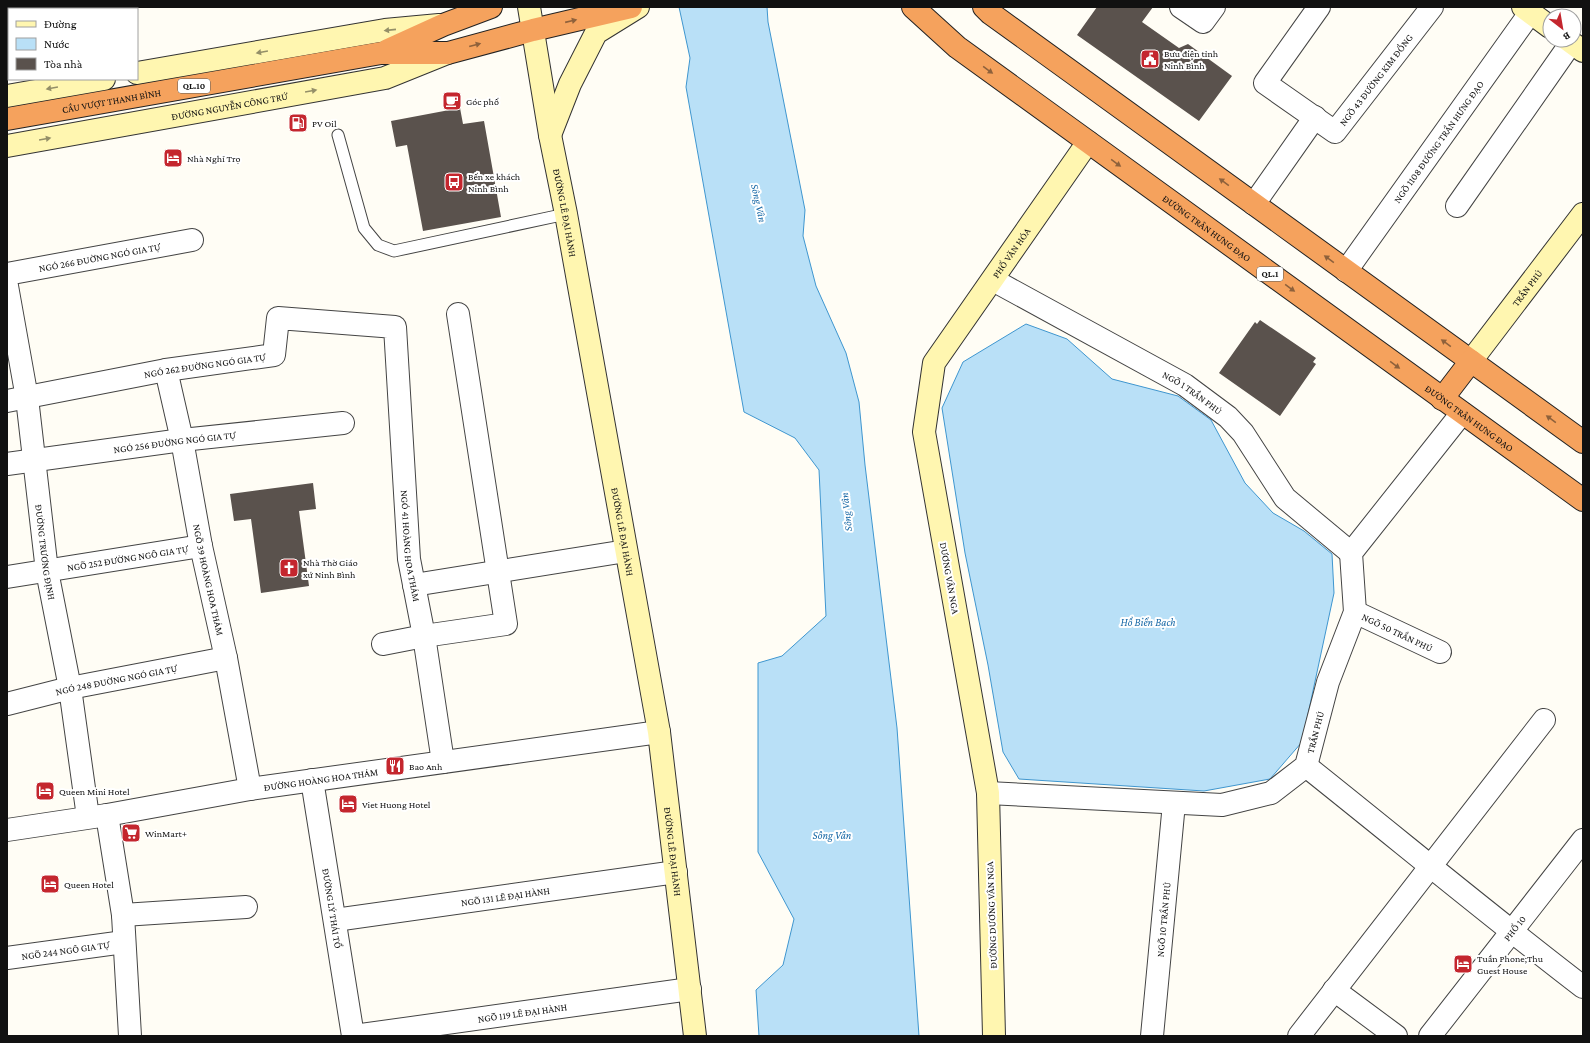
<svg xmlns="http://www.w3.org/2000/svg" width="1590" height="1043" font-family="'Crimson Pro',serif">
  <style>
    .water { fill: #b9e0f7; stroke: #3f96cf }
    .building { fill: #5a524d }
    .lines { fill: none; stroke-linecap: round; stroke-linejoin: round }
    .lane-casing { stroke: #444; stroke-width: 13 }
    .street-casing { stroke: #444; stroke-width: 24 }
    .secondary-casing { stroke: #333; stroke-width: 24 }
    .highway-casing { stroke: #222; stroke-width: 24 }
    .lane { stroke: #fff; stroke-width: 11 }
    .street { stroke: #fff; stroke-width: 22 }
    .secondary { stroke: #fff6b0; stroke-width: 22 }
    .highway { stroke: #f5a25d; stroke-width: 22 }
    .oneway { fill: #8e613b }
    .oneway2 { fill: #948f68 }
    .labels { text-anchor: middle; stroke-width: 4; stroke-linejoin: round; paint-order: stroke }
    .shield { fill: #fff; stroke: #585858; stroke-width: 1 }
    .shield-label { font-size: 9px; font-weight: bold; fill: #111 }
    .poi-label { font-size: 10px; fill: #111; stroke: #fff; text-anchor: start }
    .street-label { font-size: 10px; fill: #111; stroke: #fff }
    .water-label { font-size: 11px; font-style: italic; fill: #1768a6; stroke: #fff }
  </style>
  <rect width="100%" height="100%" fill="#fffdf5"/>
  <!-- water -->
  <g class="water">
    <polygon points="679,7 767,7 768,22 805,210 803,236 816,286 846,353 859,402 865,465 897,728 919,1036 759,1036 756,990 783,965 794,919 758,852 758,663 782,656 826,616 819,470 795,438 744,412 686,87 690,58"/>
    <polygon points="1026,324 1067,339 1112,379 1178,396 1211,420 1245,483 1273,513 1304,531 1332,554 1334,593 1302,742 1270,779 1204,791 1019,779 1003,752 988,665 965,553 942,408 963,362"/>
  </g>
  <!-- building -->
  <g class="building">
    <polygon points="1097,7 1153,7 1142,22 1179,48 1188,44 1232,76 1199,121 1077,35"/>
    <polygon points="460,108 463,124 484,121 501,217 423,231 407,145 396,147 391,121"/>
    <polygon points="1260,320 1316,358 1313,362 1316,364 1280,416 1219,373 1255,322 1257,324"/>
    <polygon points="313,483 316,509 299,511 309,586 261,593 251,519 234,521 230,494"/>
  </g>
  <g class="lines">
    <!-- lane casing -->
    <g class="lane-casing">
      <polyline id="lane" points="338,135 364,228 378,245 394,251 566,214"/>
    </g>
    <!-- street casing -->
    <g class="street-casing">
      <g id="street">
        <polyline points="1181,7 1203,22 1214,7"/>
        <path id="s1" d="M1319 7 1265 83 1335 132 1432 7"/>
        <polyline points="1254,204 1315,117"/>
        <polyline points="1457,206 1571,43"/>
        <path id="s2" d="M1346 271 1530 13"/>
        <path id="s3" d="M7 274 192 240"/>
        <path id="s4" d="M993 280 1185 385 1228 417 1243 433 1285 498 1351 553"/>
        <path id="s5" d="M7 286 27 398 47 571 70 688 88 817"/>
        <path id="s6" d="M166 370 182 440 201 546 226 658 250 789"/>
        <path id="s7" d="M7 401 166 370 274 355 278 318 395 327 409 559 424 636 443 762"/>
        <path id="s8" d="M7 464 182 440 343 423"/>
        <path id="s9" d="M7 577 201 546"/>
        <polyline points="414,585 626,551"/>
        <path id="s10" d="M1355 612 1440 652"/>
        <polyline points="383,644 424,636 506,624 458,314"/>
        <path id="s11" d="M7 704 70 688 226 658"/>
        <path d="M1306 766C1399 840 1489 915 1583 987"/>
        <path id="s12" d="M312 780 353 1036"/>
        <path id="s13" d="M988 793 1222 805 1271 793 1306 766 1328 682 1355 612 1351 553 1462 413"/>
        <polyline points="107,815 123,915 130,1036"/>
        <path id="s14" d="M7 830 107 815 250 789 659 732"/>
        <polyline points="123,915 246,907"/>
        <path id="s15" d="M335 920 676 872"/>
        <path id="s16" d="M7 958 124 942"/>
        <polyline points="1334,990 1396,1036"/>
        <path id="s17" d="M354 1036 690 989"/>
        <path id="s18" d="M1152 1036 1174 803"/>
        <polyline points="1299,1036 1544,720"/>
        <path id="s19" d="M1430 1036 1583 840"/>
      </g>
    </g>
    <!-- secondary casing -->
    <g class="secondary-casing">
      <g id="secondary">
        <path id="s20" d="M529 7 550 135 566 214 659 732 695 1036"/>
        <polyline points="1523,7 1550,27"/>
        <polyline points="1568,40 1583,51"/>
        <polyline points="137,73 385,30 439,25"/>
        <polyline points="7,96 104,79"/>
        <polyline points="550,135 570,84 596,33 638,7"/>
        <path id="s21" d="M7 146 385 78 447 53"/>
        <path id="s22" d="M1471 361 1583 214"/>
        <path id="s23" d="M994 1036 988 793 924 432 934 363 1088 142"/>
      </g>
    </g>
    <!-- highway casing -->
    <g class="highway-casing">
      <g id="highway">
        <path id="s24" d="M913 7 957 47 1583 500"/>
        <polyline points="984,7 990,13 1583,442"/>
        <polyline points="388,50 443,25 491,7"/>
        <path id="s25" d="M7 119 381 53H448L533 30 631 7"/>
        <polyline points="1442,399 1471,361"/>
      </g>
    </g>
    <!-- lane -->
    <use href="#lane" class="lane"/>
    <!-- street -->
    <use href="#street" class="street"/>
    <!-- secondary -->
    <use href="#secondary" class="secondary"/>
    <!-- highway -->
    <use href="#highway" class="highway"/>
  </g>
  <!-- one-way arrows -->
  <defs><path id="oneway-solid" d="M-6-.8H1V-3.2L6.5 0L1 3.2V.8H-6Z"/></defs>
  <g class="oneway">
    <use href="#oneway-solid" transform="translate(571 21) rotate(-13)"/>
    <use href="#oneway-solid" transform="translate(475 45) rotate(-15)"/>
    <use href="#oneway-solid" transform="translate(988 70) rotate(36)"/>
    <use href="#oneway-solid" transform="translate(1116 163) rotate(36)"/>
    <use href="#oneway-solid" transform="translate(1224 182) rotate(-144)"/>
    <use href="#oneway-solid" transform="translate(1329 259) rotate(-144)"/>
    <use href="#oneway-solid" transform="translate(1290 288) rotate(36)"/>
    <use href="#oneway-solid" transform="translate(1446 343) rotate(-144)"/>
    <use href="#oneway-solid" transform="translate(1395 365) rotate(36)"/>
    <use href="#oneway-solid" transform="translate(1551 419) rotate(-144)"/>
  </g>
  <g class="oneway2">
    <use href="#oneway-solid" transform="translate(390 30) rotate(174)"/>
    <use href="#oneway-solid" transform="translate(262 52) rotate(170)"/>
    <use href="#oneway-solid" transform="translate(52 88) rotate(170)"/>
    <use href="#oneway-solid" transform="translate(311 91) rotate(-10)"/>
    <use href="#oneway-solid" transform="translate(45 139) rotate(-10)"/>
  </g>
  <!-- icons -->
  <defs>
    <g id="civic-square" transform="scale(1)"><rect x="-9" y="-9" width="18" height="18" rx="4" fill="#c4262e" stroke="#fff"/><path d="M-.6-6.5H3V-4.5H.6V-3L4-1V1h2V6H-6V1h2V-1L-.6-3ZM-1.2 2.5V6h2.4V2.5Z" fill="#fff"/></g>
    <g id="cafe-square" transform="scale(1)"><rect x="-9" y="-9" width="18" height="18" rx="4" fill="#c4262e" stroke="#fff"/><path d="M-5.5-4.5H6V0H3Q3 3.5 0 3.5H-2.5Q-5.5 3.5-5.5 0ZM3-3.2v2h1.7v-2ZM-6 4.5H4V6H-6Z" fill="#fff"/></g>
    <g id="fuel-square" transform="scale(1)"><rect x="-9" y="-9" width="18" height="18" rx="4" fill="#c4262e" stroke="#fff"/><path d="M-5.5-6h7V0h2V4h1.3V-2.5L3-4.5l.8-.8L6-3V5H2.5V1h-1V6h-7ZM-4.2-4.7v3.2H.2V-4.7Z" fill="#fff"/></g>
    <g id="hotel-square" transform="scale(1)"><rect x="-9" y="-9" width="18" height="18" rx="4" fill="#c4262e" stroke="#fff"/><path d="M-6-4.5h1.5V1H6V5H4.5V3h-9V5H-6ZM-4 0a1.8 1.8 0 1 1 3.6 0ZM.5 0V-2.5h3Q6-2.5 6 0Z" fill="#fff"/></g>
    <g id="bus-square" transform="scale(1)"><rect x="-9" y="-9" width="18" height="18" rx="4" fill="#c4262e" stroke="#fff"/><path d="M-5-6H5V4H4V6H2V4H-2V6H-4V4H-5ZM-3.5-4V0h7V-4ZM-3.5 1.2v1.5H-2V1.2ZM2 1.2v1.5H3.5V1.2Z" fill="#fff"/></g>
    <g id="church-square" transform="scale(1)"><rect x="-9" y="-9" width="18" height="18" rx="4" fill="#c4262e" stroke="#fff"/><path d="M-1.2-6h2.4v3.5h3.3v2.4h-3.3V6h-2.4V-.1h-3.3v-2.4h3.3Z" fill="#fff"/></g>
    <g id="restaurant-square" transform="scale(1)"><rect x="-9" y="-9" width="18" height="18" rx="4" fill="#c4262e" stroke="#fff"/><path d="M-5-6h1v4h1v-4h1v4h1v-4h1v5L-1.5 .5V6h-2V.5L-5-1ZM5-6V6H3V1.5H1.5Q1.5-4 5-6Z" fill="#fff"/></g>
    <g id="supermarket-square" transform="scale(1)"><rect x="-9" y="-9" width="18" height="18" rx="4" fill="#c4262e" stroke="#fff"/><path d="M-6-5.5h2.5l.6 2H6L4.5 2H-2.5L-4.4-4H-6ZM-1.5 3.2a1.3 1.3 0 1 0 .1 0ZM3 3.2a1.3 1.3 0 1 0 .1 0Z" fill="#fff"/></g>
  </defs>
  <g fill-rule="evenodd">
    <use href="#civic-square" x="1150" y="59"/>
    <use href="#cafe-square" x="452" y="101"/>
    <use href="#fuel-square" x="298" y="123"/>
    <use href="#hotel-square" x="173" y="158"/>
    <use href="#bus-square" x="454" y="182"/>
    <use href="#church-square" x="289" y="568"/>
    <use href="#restaurant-square" x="395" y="766"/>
    <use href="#hotel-square" x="45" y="791"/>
    <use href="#hotel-square" x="348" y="804"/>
    <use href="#supermarket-square" x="131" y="833"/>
    <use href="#hotel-square" x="50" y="884"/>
    <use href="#hotel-square" x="1463" y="964"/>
  </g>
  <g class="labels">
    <!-- shield labels -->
    <g class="shield">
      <rect x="178" y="79" width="32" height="14" rx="3"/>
      <rect x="1257" y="267" width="26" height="14" rx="3"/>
    </g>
    <g class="shield-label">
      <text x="194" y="89">QL.10</text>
      <text x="1270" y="277">QL.1</text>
    </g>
    <!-- poi labels -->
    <g class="poi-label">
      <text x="1164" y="57">Bưu điện tỉnh<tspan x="1164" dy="12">Ninh Bình</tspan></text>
      <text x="466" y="105">Góc phố</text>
      <text x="312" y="127">PV Oil</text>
      <text x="187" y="162">Nhà Nghỉ Trọ</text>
      <text x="468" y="180">Bến xe khách<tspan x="468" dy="12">Ninh Bình</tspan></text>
      <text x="303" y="566">Nhà Thờ Giáo<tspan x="303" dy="12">xứ Ninh Bình</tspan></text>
      <text x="409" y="770">Bao Anh</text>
      <text x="59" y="795">Queen Mini Hotel</text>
      <text x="362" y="808">Viet Huong Hotel</text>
      <text x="145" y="837">WinMart+</text>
      <text x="64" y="888">Queen Hotel</text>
      <text x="1477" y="962">Tuần Phone;Thu<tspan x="1477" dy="12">Guest House</tspan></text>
    </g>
    <!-- street labels -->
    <g class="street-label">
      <text dy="4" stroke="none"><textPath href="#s1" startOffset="245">NGÕ 43 ĐƯỜNG KIM ĐỒNG</textPath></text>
      <text dy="4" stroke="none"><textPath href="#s25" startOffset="106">CẦU VƯỢT THANH BÌNH</textPath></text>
      <text dy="4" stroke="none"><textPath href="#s21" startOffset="226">ĐƯỜNG NGUYỄN CÔNG TRỨ</textPath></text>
      <text dy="4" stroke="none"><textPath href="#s2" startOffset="159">NGÕ 1108 ĐƯỜNG TRẦN HƯNG ĐẠO</textPath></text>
      <text dy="4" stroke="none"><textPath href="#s20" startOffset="209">ĐƯỜNG LÊ ĐẠI HÀNH</textPath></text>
      <text dy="4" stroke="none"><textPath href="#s24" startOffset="368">ĐƯỜNG TRÂN HƯNG ĐẠO</textPath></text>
      <text dy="4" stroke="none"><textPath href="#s23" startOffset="814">PHỐ VĂN HÓA</textPath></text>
      <text dy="4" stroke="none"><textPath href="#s3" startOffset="94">NGÓ 266 ĐUỜNG NGÓ GIA TỰ</textPath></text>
      <text dy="4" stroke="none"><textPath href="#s22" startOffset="92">TRẦN PHÚ</textPath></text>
      <text dy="4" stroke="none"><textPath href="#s7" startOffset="201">NGÓ 262 ĐUỜNG NGÓ GIA TỰ</textPath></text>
      <text dy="4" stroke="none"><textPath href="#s4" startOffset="229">NGÕ 1 TRẦN PHÚ</textPath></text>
      <text dy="4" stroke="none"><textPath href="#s24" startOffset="692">ĐƯỜNG TRÂN HƯNG ĐẠO</textPath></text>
      <text dy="4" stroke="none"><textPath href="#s8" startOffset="169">NGÓ 256 ĐUỜNG NGÓ GIA TỰ</textPath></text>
      <text dy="4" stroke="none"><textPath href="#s20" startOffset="533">ĐƯỜNG LÊ ĐẠI HÀNH</textPath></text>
      <text dy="4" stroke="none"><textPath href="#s7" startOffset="645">NGÓ 41 HOÀNG HOA THÁM</textPath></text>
      <text dy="4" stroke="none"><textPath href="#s5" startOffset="269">ĐUỜNG TRƯƠNG ĐỊNH</textPath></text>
      <text dy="4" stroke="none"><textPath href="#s9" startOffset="122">NGÕ 252 ĐƯỜNG NGÔ GIA TỰ</textPath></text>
      <text transform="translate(950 578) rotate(80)" y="4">DƯƠNG VÂN NGA</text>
      <text dy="4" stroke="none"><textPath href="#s6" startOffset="214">NGÕ 39 HOÀNG HOA THÁM</textPath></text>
      <text dy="4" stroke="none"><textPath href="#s10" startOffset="47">NGÕ 50 TRẦN PHÚ</textPath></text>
      <text dy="4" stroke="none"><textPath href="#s11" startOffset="112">NGÓ 248 ĐUỜNG NGÓ GIA TỰ</textPath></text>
      <text dy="4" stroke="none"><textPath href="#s13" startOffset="364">TRẦN PHÚ</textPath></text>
      <text dy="4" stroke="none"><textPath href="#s14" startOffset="318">ĐƯỜNG HOÀNG HOA THÁM</textPath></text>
      <text dy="4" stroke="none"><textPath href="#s20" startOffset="857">ĐƯỜNG LÊ ĐẠI HÀNH</textPath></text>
      <text dy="4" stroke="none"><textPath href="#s15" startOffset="172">NGÕ 131 LÊ ĐẠI HÀNH</textPath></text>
      <text dy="4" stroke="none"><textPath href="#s12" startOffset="130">ĐƯỜNG LÝ THÁI TỔ</textPath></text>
      <text transform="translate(991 915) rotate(-92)" y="4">ĐƯỜNG DƯƠNG VÂN NGA</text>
      <text dy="4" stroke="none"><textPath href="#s18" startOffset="117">NGÕ 10 TRẦN PHÚ</textPath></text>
      <text dy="4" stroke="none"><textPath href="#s19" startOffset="137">PHỐ 10</textPath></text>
      <text dy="4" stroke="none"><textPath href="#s16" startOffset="59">NGÕ 244 NGÔ GIA TỰ</textPath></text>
      <text dy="4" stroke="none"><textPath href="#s17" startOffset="170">NGÕ 119 LÊ ĐẠI HÀNH</textPath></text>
    </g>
    <!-- water labels -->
    <g class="water-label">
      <text transform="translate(759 203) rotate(78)" y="4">Sông Vân</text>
      <text transform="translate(846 512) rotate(-96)" y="4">Sông Vân</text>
      <text x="1148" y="626">Hồ Biển Bạch</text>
      <text x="832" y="839">Sông Vân</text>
    </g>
  </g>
  <!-- border -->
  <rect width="1590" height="1043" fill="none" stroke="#111111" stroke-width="16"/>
  <!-- legend -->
  <rect x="8" y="8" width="130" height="72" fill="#ffffff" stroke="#a0a0a0"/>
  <rect x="16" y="21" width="20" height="6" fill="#fff6b0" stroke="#a0a0a0"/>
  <text x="44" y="28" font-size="12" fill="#111111">Đường</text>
  <rect x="16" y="38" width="20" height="12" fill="#b9e0f7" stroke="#a0a0a0"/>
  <text x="44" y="48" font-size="12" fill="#111111">Nước</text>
  <rect x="16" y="58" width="20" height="12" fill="#5a524d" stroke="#a0a0a0"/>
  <text x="44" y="68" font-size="12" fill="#111111">Tòa nhà</text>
  <!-- north arrow -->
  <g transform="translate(1562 28) rotate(149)"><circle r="19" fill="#ffffff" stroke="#a0a0a0"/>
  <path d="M0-3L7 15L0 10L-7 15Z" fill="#c4262e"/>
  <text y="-6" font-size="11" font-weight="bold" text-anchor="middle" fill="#111111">B</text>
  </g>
</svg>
